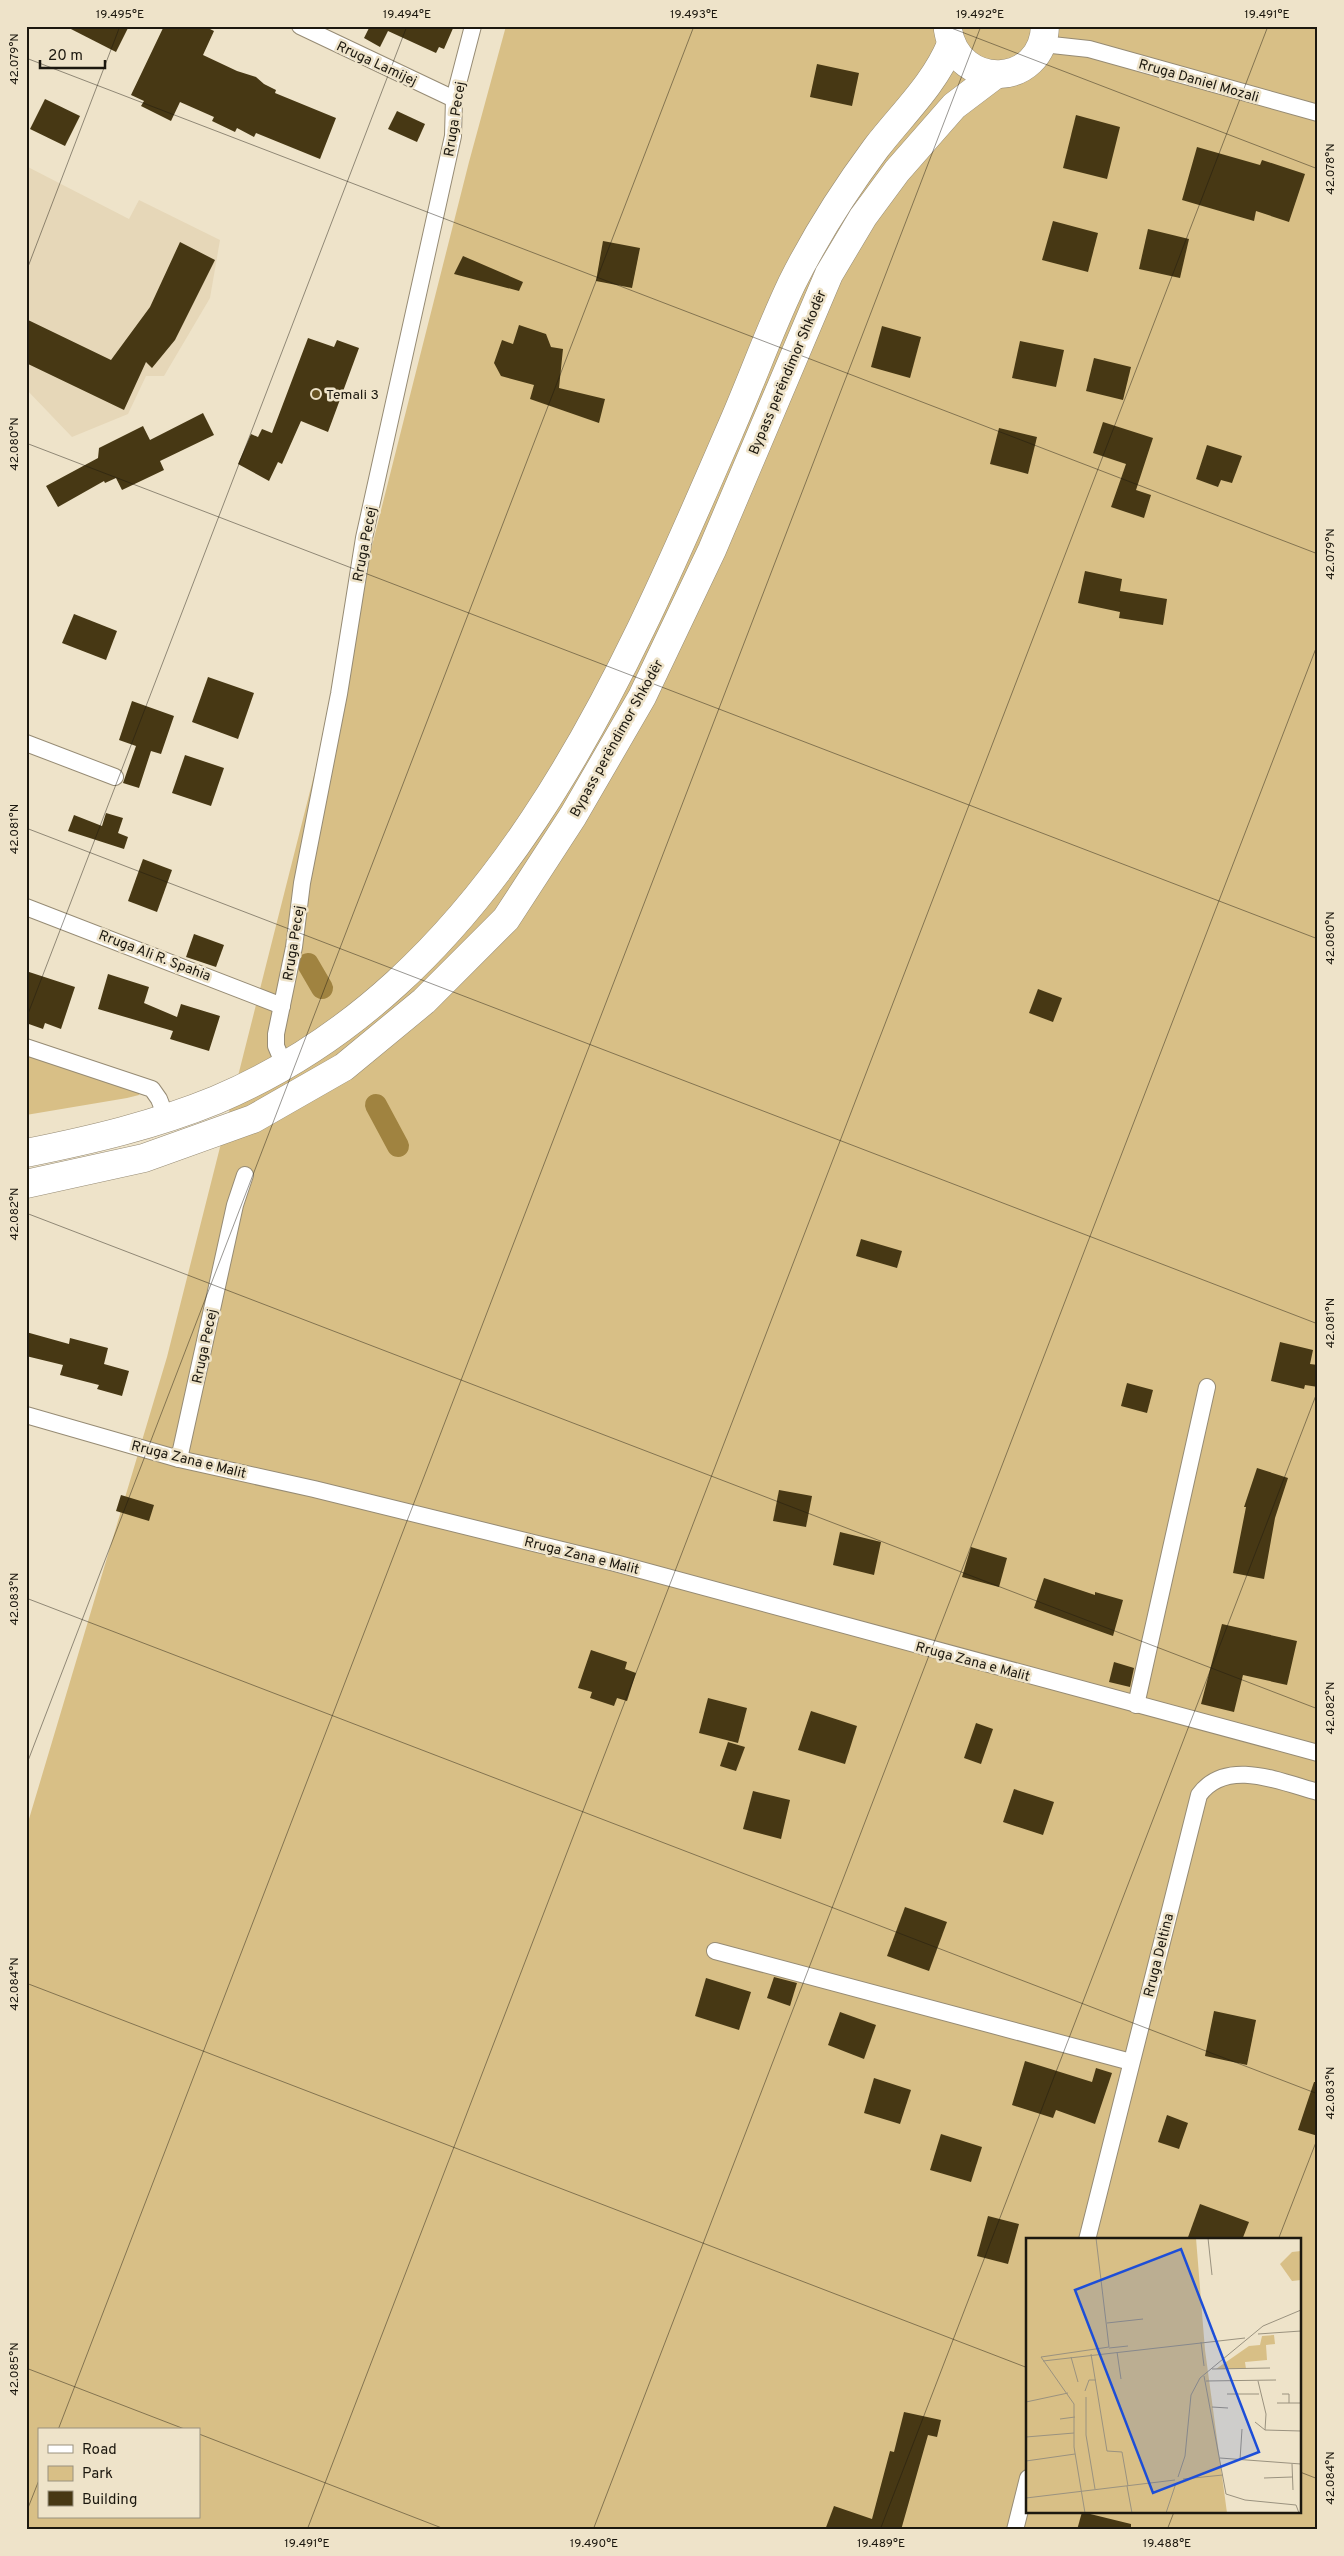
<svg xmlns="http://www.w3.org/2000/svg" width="1344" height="2556" font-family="Overpass,sans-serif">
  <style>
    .built { fill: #e6d7b8 }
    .green { fill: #d8bf86; fill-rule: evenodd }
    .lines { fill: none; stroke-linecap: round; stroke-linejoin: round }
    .canal { stroke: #a08340; stroke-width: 22 }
    .building { fill: #473814 }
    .minor-casing { stroke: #968b74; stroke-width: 18 }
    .trunk-casing { stroke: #968b74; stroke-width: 29 }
    .minor { stroke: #fff; stroke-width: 16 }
    .trunk { stroke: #fff; stroke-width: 28 }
    .ticks { fill: none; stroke: #1c180f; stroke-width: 1; stroke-opacity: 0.45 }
    .poi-dot { fill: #685423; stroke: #eee3c9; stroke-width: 2 }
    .labels { text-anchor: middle; stroke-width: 5; stroke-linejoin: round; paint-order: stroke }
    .street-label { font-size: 14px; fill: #1c180f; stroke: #eee3c9 }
    .poi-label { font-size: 14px; fill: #1c180f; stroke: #eee3c9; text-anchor: start }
    .inset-road { fill: none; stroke: #9a927f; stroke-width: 1 }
    .view { fill: #1d4ed8; fill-opacity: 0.15; stroke: #1d4ed8; stroke-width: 2.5 }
    .inset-edge { fill: none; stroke: #1c180f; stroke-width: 2.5 }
    .neatline { fill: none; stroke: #1c180f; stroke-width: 2 }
    .ticks-label { font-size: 12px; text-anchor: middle; fill: #1c180f }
  </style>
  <rect width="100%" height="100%" fill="#eee3c9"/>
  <!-- built -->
  <polygon class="built" points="26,166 129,219 139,200 220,240 210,298 164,376 146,376 128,414 72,437 26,389"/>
  <!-- green -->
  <g class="green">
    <path d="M506 26H1318V2530H26V1829L167 1357 469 162ZM1028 2240H1300V2512H1028ZM39 2430H199V2517H39Z"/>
    <polygon points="26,1050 141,1090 139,1095 127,1098 26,1115"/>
  </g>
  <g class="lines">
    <!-- canal -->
    <g class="canal">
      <polyline points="308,964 322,988"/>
      <polyline points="376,1105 398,1146"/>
    </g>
  </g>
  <!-- building -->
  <g class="building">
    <polygon points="65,26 129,26 116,52"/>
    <polygon points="164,26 204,26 214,31 203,55 237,71 256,77 264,84 276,90 275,93 336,118 320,159 256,133 254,137 237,128 235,132 212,121 214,117 180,102 171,121 141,106 144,101 131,95"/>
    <polygon points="370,26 454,26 444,49 439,47 436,53 388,31 380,47 364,38"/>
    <polygon points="817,64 859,73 852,106 810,97"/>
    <polygon points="45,99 80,116 65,146 30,129"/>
    <polygon points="397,111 425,124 417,142 388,129"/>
    <polygon points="1076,115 1120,127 1107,179 1063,168"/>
    <polygon points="1197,147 1260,165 1262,160 1305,174 1289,222 1256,211 1254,221 1182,200"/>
    <polygon points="1053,221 1098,233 1088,272 1042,260"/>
    <polygon points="1148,229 1189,239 1180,278 1139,269"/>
    <polygon points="603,241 640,248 632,288 596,281"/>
    <polygon points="180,242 215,260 175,340 152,368 146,362 124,410 26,363 26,319 111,360 150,307"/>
    <polygon points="463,256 523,282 519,291 454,274"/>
    <polygon points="519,325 546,334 551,347 563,349 559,388 605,399 599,423 530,399 534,385 501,376 494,363 502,340 513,344"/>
    <polygon points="882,326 921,337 910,378 871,367"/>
    <polygon points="308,338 334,347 337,340 359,348 328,432 301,421 282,464 278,462 269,481 238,464 251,434 258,437 262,429 272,433"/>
    <polygon points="1020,341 1064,350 1056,387 1012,378"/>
    <polygon points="1094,358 1131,367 1123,400 1086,391"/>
    <polygon points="203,413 214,435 160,461 164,470 122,490 116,478 105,483 104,481 58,507 46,486 98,458 99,448 143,426 150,440"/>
    <polygon points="1103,422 1153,438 1136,490 1151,495 1144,518 1111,507 1126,464 1093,453"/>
    <polygon points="999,428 1037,437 1028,474 990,464"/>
    <polygon points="1207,445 1242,456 1232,483 1221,480 1218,487 1196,479"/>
    <polygon points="1085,571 1122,579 1120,591 1167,599 1163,625 1119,618 1120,612 1078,603"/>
    <polygon points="74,614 117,631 106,660 62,643"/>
    <polygon points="208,677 254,693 238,739 192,722"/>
    <polygon points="132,701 174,716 161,754 151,751 139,788 123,783 136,746 119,740"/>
    <polygon points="185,755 224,768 211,806 172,793"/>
    <polygon points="106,813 123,818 118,833 128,837 124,849 68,831 74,815 102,826"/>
    <polygon points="143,859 172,870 157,912 128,901"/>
    <polygon points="194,934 224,945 216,967 186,957"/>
    <polygon points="26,971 75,987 61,1029 45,1023 43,1029 26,1023"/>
    <polygon points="108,974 149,987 144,1003 177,1017 181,1004 220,1016 209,1051 170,1039 173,1031 98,1009"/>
    <polygon points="1038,989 1062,998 1053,1022 1029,1013"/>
    <polygon points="861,1239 902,1251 897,1268 856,1256"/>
    <polygon points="26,1332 69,1344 70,1338 108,1348 104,1364 129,1371 122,1396 97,1389 99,1385 60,1375 63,1365 26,1356"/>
    <polygon points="1280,1342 1313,1350 1310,1364 1318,1365 1318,1387 1305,1385 1304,1389 1271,1381"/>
    <polygon points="1127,1383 1153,1390 1147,1413 1121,1406"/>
    <polygon points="1257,1468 1288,1478 1275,1518 1264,1579 1233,1573 1246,1507 1244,1507"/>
    <polygon points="779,1490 812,1496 806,1527 773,1521"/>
    <polygon points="121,1495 154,1505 149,1521 116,1511"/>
    <polygon points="840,1532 881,1542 874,1575 833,1565"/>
    <polygon points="971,1547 1007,1558 999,1587 962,1577"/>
    <polygon points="1044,1578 1095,1595 1095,1592 1123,1600 1113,1636 1034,1608"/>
    <polygon points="1222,1624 1297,1641 1287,1685 1243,1675 1234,1712 1201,1704"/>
    <polygon points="591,1650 627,1662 625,1669 636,1673 627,1701 617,1698 614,1706 590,1698 592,1692 578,1688"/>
    <polygon points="1114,1662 1134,1668 1130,1687 1109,1682"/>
    <polygon points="708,1698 747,1708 738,1743 699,1733"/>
    <polygon points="811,1711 857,1726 845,1764 798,1750"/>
    <polygon points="976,1723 993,1729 981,1764 964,1758"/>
    <polygon points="728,1742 745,1747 736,1771 720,1766"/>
    <polygon points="1014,1789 1054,1802 1043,1835 1003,1822"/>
    <polygon points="753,1791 790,1800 781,1839 743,1829"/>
    <polygon points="905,1907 947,1922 929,1971 887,1956"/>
    <polygon points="774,1977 797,1983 790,2006 767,1998"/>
    <polygon points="706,1978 751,1992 739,2030 695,2016"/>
    <polygon points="1214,2011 1256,2020 1247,2065 1205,2056"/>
    <polygon points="840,2012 876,2025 864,2059 828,2045"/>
    <polygon points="1025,2061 1092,2082 1096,2068 1112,2073 1095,2124 1056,2110 1053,2118 1012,2105"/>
    <polygon points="874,2078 911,2090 900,2124 864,2113"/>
    <polygon points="1314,2082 1318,2082 1318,2136 1298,2130"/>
    <polygon points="1167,2115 1188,2123 1179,2149 1158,2142"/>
    <polygon points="941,2134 982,2147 971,2182 930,2170"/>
    <polygon points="1200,2204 1249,2222 1242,2240 1187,2240"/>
    <polygon points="988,2216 1019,2224 1008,2264 977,2256"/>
    <polygon points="904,2412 941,2420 937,2437 928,2435 901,2530 825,2530 834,2506 872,2519 890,2451 894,2452"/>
    <polygon points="1082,2512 1131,2524 1131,2530 1077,2530"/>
  </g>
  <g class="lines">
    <!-- minor casing -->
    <g class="minor-casing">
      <g id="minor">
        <polyline points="300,26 454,99"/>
        <polyline points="1041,46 1052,45 1089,49 1318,113"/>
        <polyline points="26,743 115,777"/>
        <polyline points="26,907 282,1006"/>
        <polyline points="26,1047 152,1089 159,1099 166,1117"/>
        <polyline points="284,1065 276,1046 276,1034 294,947 302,883 339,694 364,538 453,136 454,99 473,26"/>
        <polyline points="26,1415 179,1459 314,1489 615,1563 1318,1753"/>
        <polyline points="179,1459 235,1205 245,1175"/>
        <polyline points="1136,1705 1207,1387"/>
        <polyline points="715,1951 1131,2062"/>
        <path d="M1087 2240 1199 1795C1226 1757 1281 1782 1318 1792"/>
        <polyline points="1015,2530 1028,2478"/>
      </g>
    </g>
    <!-- trunk casing -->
    <g class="trunk-casing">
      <g id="trunk">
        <path d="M948 30C958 91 1043 88 1045 26"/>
        <path d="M26 1153C91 1140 155 1125 216 1100 495 982 621 683 733 423 753 377 770 329 792 283 816 235 844 191 876 148 903 113 934 85 951 44"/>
        <polyline points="26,1184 144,1158 253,1119 344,1067 424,1001 506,919 573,816 642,697 712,550 829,274 863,217 897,171 954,106 995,75"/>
      </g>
    </g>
    <!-- minor -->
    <use href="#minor" class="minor"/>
    <!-- trunk -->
    <use href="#trunk" class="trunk"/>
  </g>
  <!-- ticks -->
  <path class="ticks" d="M946 26 1318 169M26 58 1318 554M26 272 120 26M26 443 1318 939M26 828 1318 1324M26 1019 407 26M26 1213 1318 1709M26 1598 1318 2094M26 1766 694 26M26 1983 1028 2368M1278 2240 1318 2137M26 2368 187 2430M58 2430 981 26M199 2434 447 2530M1300 2472 1318 2479M26 2513 39 2480M307 2530 1268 26M593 2530 1318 643M880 2530 1318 1390M1167 2530 1174 2512"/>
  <!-- markers -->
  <circle class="poi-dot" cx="316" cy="394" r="5"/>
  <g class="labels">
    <!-- street labels -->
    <g class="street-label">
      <text transform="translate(377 63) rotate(25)" y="5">Rruga Lamijej</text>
      <text transform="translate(1199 80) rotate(16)" y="5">Rruga Daniel Mozali</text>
      <text transform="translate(454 119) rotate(-81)" y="5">Rruga Pecej</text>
      <text transform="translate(787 372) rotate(-67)" y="5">Bypass perëndimor Shkodër</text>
      <text transform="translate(364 544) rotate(-79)" y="5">Rruga Pecej</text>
      <text transform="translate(616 738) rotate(-61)" y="5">Bypass perëndimor Shkodër</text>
      <text transform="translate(293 943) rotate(-81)" y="5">Rruga Pecej</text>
      <text transform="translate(155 955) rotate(21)" y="5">Rruga Ali R. Spahia</text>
      <text transform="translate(204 1346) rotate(-78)" y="5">Rruga Pecej</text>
      <text transform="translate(189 1459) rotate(14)" y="5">Rruga Zana e Malit</text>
      <text transform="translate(582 1555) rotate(14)" y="5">Rruga Zana e Malit</text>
      <text transform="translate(973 1661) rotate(15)" y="5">Rruga Zana e Malit</text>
      <text transform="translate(1158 1955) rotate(-76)" y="5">Rruga Deltina</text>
    </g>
    <!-- poi labels -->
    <g class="poi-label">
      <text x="326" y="399">Temali 3</text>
    </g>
  </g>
  <!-- overview -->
  <g transform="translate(1026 2238)">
    <rect width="275" height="275" fill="#eee3c9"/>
    <path d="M0 0H170L179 112 201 275H0ZM275 13V42L266 43 254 26 266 14ZM248 97 249 106 240 107 241 122 219 124 220 131H190L223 108 234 107 236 98Z" fill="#d8bf86"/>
    <path class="inset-road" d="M182 0 186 37M81 85 117 81M232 96 275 93M175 104 178 128M83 110 102 108M91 114 95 141M65 116 81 213 96 214 102 248M45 119 52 144M17 123 219 100M186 131 244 130M178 138 200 256 219 262 270 267 273 275M180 143 250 142M232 143 240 176 239 192M59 153 63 142H70M201 156H233M256 156H263V165M60 159V197L69 251M0 164 42 155M251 165H275M186 169 202 170M34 181 49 179M229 184 239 192 275 193M0 199 48 195M194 220 275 226M214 222 216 191M0 223 49 216M266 226 267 252M152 239 159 218 165 157 174 140 237 88 275 72M238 240 266 239M157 241 197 237M101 248 106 275M0 260 149 242M59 275 48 209V166L15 119 83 109 70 0M140 275 150 245"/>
    <path class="view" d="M155 11 233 214 127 255 49 52Z"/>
    <rect width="275" height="275" class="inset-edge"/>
  </g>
  <!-- border -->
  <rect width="1344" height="2556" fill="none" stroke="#eee3c9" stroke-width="55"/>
  <!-- legend -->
  <rect x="38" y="2428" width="162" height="90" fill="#eee3c9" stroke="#9a927f"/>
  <rect x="48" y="2445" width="25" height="8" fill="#ffffff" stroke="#9a927f"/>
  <text x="82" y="2454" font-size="15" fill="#1c180f">Road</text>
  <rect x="48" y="2466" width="25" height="15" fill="#d8bf86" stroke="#9a927f"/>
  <text x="82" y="2478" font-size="15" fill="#1c180f">Park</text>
  <rect x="48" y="2491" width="25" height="15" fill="#473814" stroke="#9a927f"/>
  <text x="82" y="2504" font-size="15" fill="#1c180f">Building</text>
  <!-- scale -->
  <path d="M40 60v8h65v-8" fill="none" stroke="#1c180f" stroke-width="2.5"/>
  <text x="48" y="60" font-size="15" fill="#1c180f" stroke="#eee3c9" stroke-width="4" paint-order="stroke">20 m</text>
  <rect x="28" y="28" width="1288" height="2500" class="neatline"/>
  <g class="ticks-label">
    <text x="120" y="18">19.495°E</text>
    <text x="407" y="18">19.494°E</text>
    <text x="694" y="18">19.493°E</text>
    <text x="980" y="18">19.492°E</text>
    <text x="1267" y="18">19.491°E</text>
    <text transform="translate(14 59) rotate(-90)" y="4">42.079°N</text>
    <text transform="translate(1330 169) rotate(-90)" y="4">42.078°N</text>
    <text transform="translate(14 444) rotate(-90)" y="4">42.080°N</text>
    <text transform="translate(1330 554) rotate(-90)" y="4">42.079°N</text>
    <text transform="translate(14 829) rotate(-90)" y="4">42.081°N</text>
    <text transform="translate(1330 938) rotate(-90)" y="4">42.080°N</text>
    <text transform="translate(14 1214) rotate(-90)" y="4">42.082°N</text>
    <text transform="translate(1330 1323) rotate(-90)" y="4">42.081°N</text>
    <text transform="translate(14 1599) rotate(-90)" y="4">42.083°N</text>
    <text transform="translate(1330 1708) rotate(-90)" y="4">42.082°N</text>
    <text transform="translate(14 1984) rotate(-90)" y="4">42.084°N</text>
    <text transform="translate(1330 2093) rotate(-90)" y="4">42.083°N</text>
    <text transform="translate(14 2369) rotate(-90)" y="4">42.085°N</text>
    <text transform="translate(1330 2478) rotate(-90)" y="4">42.084°N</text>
    <text x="307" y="2547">19.491°E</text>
    <text x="594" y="2547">19.490°E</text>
    <text x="881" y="2547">19.489°E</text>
    <text x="1167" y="2547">19.488°E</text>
  </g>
</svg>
